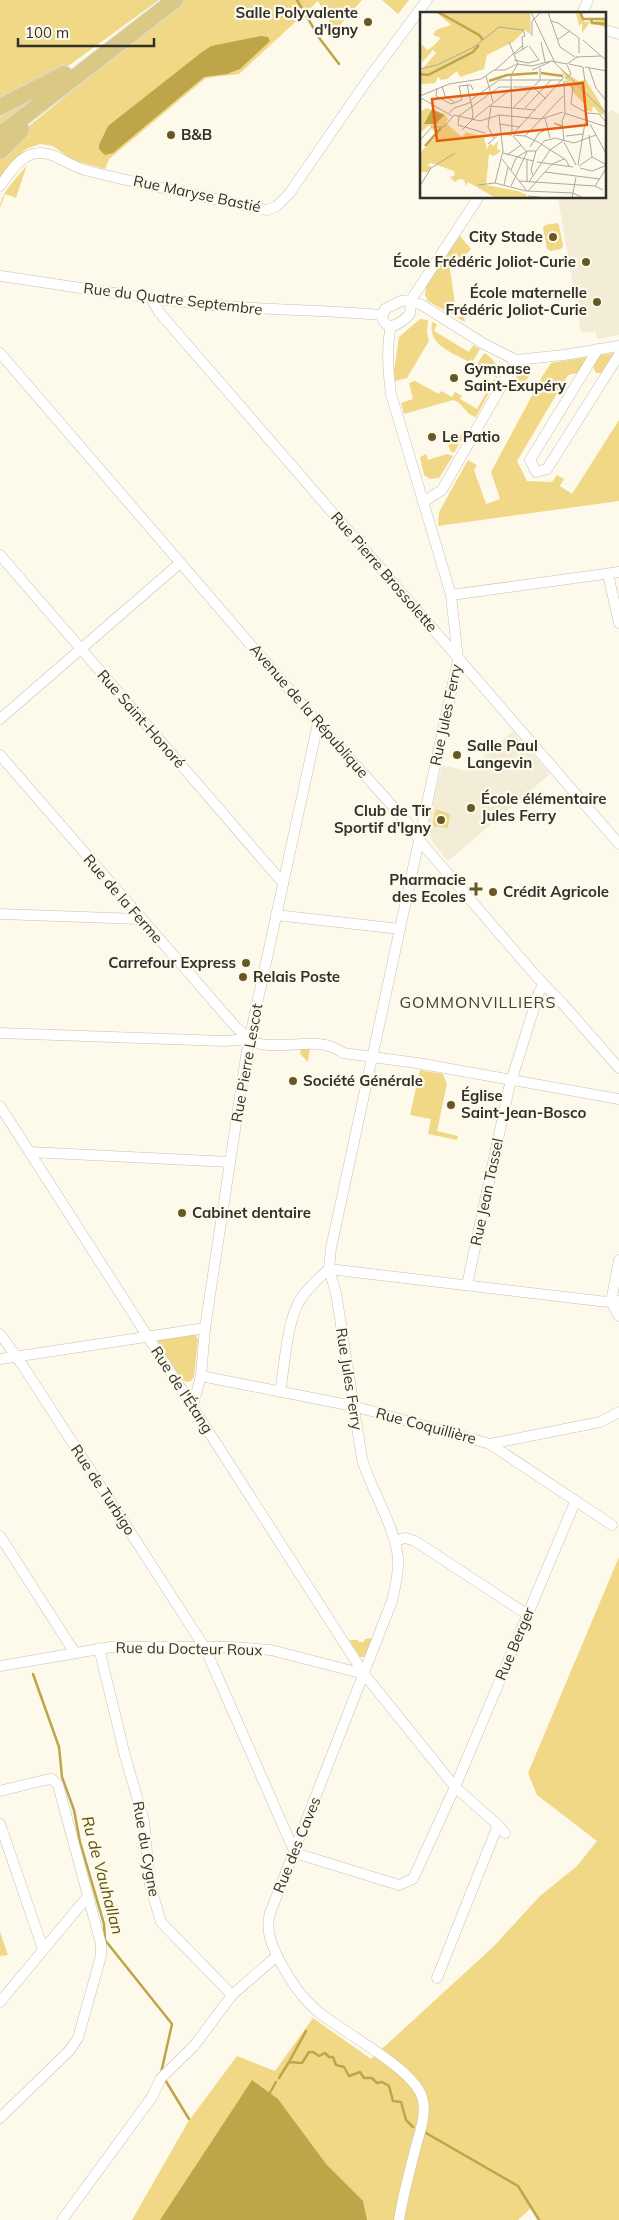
<svg xmlns="http://www.w3.org/2000/svg" width="619" height="2220" font-family="Mulish,sans-serif">
  <style>
    .built { fill: #f3edd8 }
    .green { fill: #f0d886 }
    .water { fill: #bfa549 }
    .lines { fill: none; stroke-linecap: round; stroke-linejoin: round }
    .stream { stroke: #bfa549; stroke-width: 2.5 }
    .minor-casing { stroke: #c4c1b4; stroke-width: 11 }
    .primary-casing { stroke: #dadad9; stroke-width: 18 }
    .minor { stroke: #fff; stroke-width: 10 }
    .primary { stroke: #dac885; stroke-width: 16 }
    .poi-dot { fill: #675825; stroke: #fdfaec; stroke-width: 2 }
    .labels { text-anchor: middle; stroke-width: 4.5; stroke-linejoin: round; paint-order: stroke }
    .poi-label { font-size: 15px; font-weight: bold; fill: #32302b; stroke: #fdfaec; text-anchor: start }
    .street-label { font-size: 15px; fill: #32302b; stroke: #fdfaec }
    .neighbourhood-label { font-size: 16px; letter-spacing: 1px; fill: #434035; stroke: #fdfaec }
    .water-label { font-size: 16px; font-style: italic; fill: #604e02; stroke: #fdfaec }
    .inset-river { fill: none; stroke: #bfa549; stroke-width: 2.5 }
    .inset-road { fill: none; stroke: #aca99f; stroke-width: 1 }
    .view { fill: #e8590c; fill-opacity: 0.15; stroke: #e8590c; stroke-width: 2.5 }
    .inset-edge { fill: none; stroke: #32302b; stroke-width: 2.5 }
  </style>
  <rect width="100%" height="100%" fill="#fdfaec"/>
  <!-- built -->
  <g class="built">
    <polygon points="611,110 619,114 619,335 597,339 595,331 581,333 558,198 605,198 605,118"/>
    <polygon points="513,731 550,774 448,861 433,843 427,830 442,765 467,771"/>
  </g>
  <!-- green -->
  <g class="green">
    <polygon points="0,0 159,0 53,77 0,102"/>
    <polygon points="184,0 362,0 335,31 318,1 239,74 206,78 109,159 105,169 72,160 53,146 40,144 26,149 0,177 0,155 13,139"/>
    <polygon points="382,0 409,0 398,14"/>
    <polygon points="40,96 0,127 0,109"/>
    <path d="M27 165 16 198 5 194 0 208C0 193 18 177 27 165Z"/>
    <polygon points="557,223 559,225 563,246 561,249 550,251 547,249 543,228 545,225"/>
    <polygon points="459,235 471,249 464,257 449,263 457,317 464,316 465,322 428,301 425,295 426,287"/>
    <polygon points="420,319 428,320 427,332 429,341 407,378 395,381 394,371 399,337"/>
    <path d="M432 322 437 324 434 331 469 352 473 345 480 349 473 361 471 359 469 362C452 352 428 346 432 322Z"/>
    <path d="M484 353C494 358 499 367 497 378L476 366Z"/>
    <polygon points="614,353 602,373 596,373 593,366 600,355"/>
    <polygon points="589,357 579,373 568,375 517,461 527,481 552,482 557,475 564,479 560,486 572,494 619,420 619,501 438,526 439,512 468,460 477,465 474,470 486,504 500,499 491,472 543,375 551,363"/>
    <polygon points="523,371 530,374 520,391 511,386 517,376"/>
    <path d="M494 379 496 380 476 417C465 415 464 403 453 400L404 414 401 403 413 399 409 383 415 381 439 394 441 391 452 397 455 392 462 396 460 399 477 409Z"/>
    <polygon points="468,428 454,453 450,451 447,439 461,435 462,431"/>
    <polygon points="426,454 428,460 447,454 453,456 439,478 430,479 424,475 420,457"/>
    <polygon points="436,809 450,814 448,828 432,826"/>
    <polygon points="301,1048 310,1048 308,1062 300,1054"/>
    <polygon points="420,1070 443,1074 447,1084 437,1131 458,1136 457,1140 428,1134 431,1119 410,1115"/>
    <polygon points="195,1334 198,1339 194,1377 191,1381 187,1382 181,1379 158,1342 160,1339"/>
    <polygon points="619,1557 619,2220 538,2220 532,2207 518,2220 132,2220 188,2122 237,2056 275,2071 313,2018 371,2059 494,1946 540,1896 577,1866 597,1841 537,1795 528,1773"/>
    <polygon points="372,1638 366,1657 360,1657 349,1640 358,1640 359,1642 364,1642 365,1639"/>
    <polygon points="0,1932 8,1955 0,1956"/>
  </g>
  <!-- water -->
  <g class="water">
    <polygon points="261,36 268,37 270,41 240,69 227,74 204,77 113,153 105,155 99,149 99,145 108,126 202,52 211,46"/>
    <polygon points="252,2080 278,2099 326,2164 363,2201 367,2220 160,2220"/>
  </g>
  <g class="lines">
    <!-- stream -->
    <g class="stream">
      <polyline points="297,0 320,39 339,64"/>
      <polyline points="33,1674 59,1747 62,1777 74,1810 80,1842 104,1924 105,1940 172,2024 161,2073"/>
      <polyline points="289,2062 306,2031"/>
      <polyline points="164,2078 189,2119"/>
      <polyline points="279,2078 289,2062 302,2063 309,2052 313,2052 319,2056 325,2053 329,2057 333,2057 336,2065 344,2067 349,2076 360,2072 364,2078 372,2078 377,2083 382,2082 389,2086 393,2101 401,2102 406,2120 413,2127"/>
      <polyline points="268,2096 276,2082"/>
      <polyline points="426,2133 518,2186 539,2220"/>
    </g>
    <!-- minor casing -->
    <g class="minor-casing">
      <g id="minor">
        <polyline points="582,14 588,0"/>
        <polyline points="605,30 619,34"/>
        <path d="M0 186C9 174 21 153 39 153 54 152 70 166 85 170 145 186 206 196 267 210L277 206 289 194 366 82 427 0"/>
        <path d="M0 276C70 286 140 298 211 305 268 310 325 310 382 315"/>
        <polyline points="151,298 159,312 619,844"/>
        <path d="M411 300 401 301 385 309 382 318C388 333 401 323 410 314L411 300 415 294 478 198"/>
        <polyline points="412,302 422,305 484,344 516,360 564,355 619,346"/>
        <path d="M391 326C386 348 388 372 391 394L451 595 458 660 331 1248 329 1269 336 1293 362 1459C371 1490 396 1528 398 1559 399 1573 395 1588 392 1601L270 1913C265 1932 272 1946 281 1963 290 1980 300 1996 315 2009 340 2032 418 2069 423 2101 426 2114 420 2132 416 2146 410 2170 403 2195 399 2220"/>
        <polyline points="598,349 530,460 536,472 547,469 619,355"/>
        <polyline points="0,353 318,723 406,821 425,847 536,976 562,1003 619,1068"/>
        <polyline points="423,502 442,490 516,360"/>
        <polyline points="0,555 283,883"/>
        <polyline points="608,574 619,623"/>
        <polyline points="451,595 619,572"/>
        <polyline points="0,719 180,563"/>
        <path d="M0 755 234 1025C240 1031 248 1040 256 1043 283 1051 319 1034 343 1053L417 1063 619 1099"/>
        <polyline points="0,914 140,919"/>
        <polyline points="276,915 400,929"/>
        <polyline points="0,1033 224,1041 249,1039"/>
        <polyline points="0,1106 364,1674"/>
        <polyline points="30,1152 230,1162"/>
        <polyline points="619,1260 611,1302 619,1316"/>
        <polyline points="329,1269 599,1301 611,1302 619,1301"/>
        <polyline points="467,1285 509,1088 539,992 544,985"/>
        <polyline points="0,1334 25,1369 205,1648 295,1853 399,1885 413,1879 455,1787 575,1502"/>
        <polyline points="0,1359 205,1328"/>
        <polyline points="201,1376 353,1406 490,1444 600,1422 619,1412"/>
        <path d="M280 1392C285 1365 286 1324 300 1300 307 1288 318 1279 329 1269"/>
        <polyline points="193,1405 201,1376 205,1328 247,1050 318,723"/>
        <polyline points="490,1444 612,1525"/>
        <polyline points="0,1536 75,1653"/>
        <polyline points="395,1541 405,1538 415,1541 528,1615"/>
        <polyline points="99,1648 125,1756 144,1821 150,1885 161,1922 232,1995"/>
        <polyline points="0,1666 111,1647 232,1647 271,1650 364,1674 455,1787 498,1825 505,1833"/>
        <polyline points="0,1791 45,1780 52,1779 58,1785 101,1944 101,1956 78,2038 69,2051 0,2118"/>
        <polyline points="0,1824 43,1949"/>
        <polyline points="437,1978 498,1825"/>
        <polyline points="0,2002 88,1896"/>
        <polyline points="62,2220 152,2097 161,2078 194,2046 232,1995 277,1956"/>
      </g>
    </g>
    <!-- primary casing -->
    <g class="primary-casing">
      <g id="primary">
        <polyline points="0,107 64,74"/>
        <polyline points="0,135 175,0"/>
        <polyline points="0,151 21,130"/>
      </g>
    </g>
    <!-- minor -->
    <use href="#minor" class="minor"/>
    <!-- primary -->
    <use href="#primary" class="primary"/>
  </g>
  <!-- markers -->
  <g class="poi-dot">
    <circle cx="368" cy="22" r="5"/>
    <circle cx="171" cy="135" r="5"/>
    <circle cx="553" cy="237" r="5"/>
    <circle cx="586" cy="262" r="5"/>
    <circle cx="597" cy="302" r="5"/>
    <circle cx="454" cy="378" r="5"/>
    <circle cx="432" cy="437" r="5"/>
    <circle cx="457" cy="755" r="5"/>
    <circle cx="471" cy="808" r="5"/>
    <circle cx="441" cy="820" r="5"/>
    <path d="M473.5 881.5h5v5h5v5h-5v5h-5v-5h-5v-5h5z"/>
    <circle cx="493" cy="892" r="5"/>
    <circle cx="246" cy="963" r="5"/>
    <circle cx="243" cy="977" r="5"/>
    <circle cx="293" cy="1081" r="5"/>
    <circle cx="451" cy="1105" r="5"/>
    <circle cx="182" cy="1213" r="5"/>
  </g>
  <g class="labels">
    <!-- poi labels -->
    <g class="poi-label">
      <text x="358" y="18" text-anchor="end">Salle Polyvalente<tspan x="358" dy="17">d'Igny</tspan></text>
      <text x="181" y="140">B&amp;B</text>
      <text x="543" y="242" text-anchor="end">City Stade</text>
      <text x="576" y="267" text-anchor="end">École Frédéric Joliot-Curie</text>
      <text x="587" y="298" text-anchor="end">École maternelle<tspan x="587" dy="17">Frédéric Joliot-Curie</tspan></text>
      <text x="464" y="374">Gymnase<tspan x="464" dy="17">Saint-Exupéry</tspan></text>
      <text x="442" y="442">Le Patio</text>
      <text x="467" y="751">Salle Paul<tspan x="467" dy="17">Langevin</tspan></text>
      <text x="481" y="804">École élémentaire<tspan x="481" dy="17">Jules Ferry</tspan></text>
      <text x="431" y="816" text-anchor="end">Club de Tir<tspan x="431" dy="17">Sportif d'Igny</tspan></text>
      <text x="466" y="885" text-anchor="end">Pharmacie<tspan x="466" dy="17">des Ecoles</tspan></text>
      <text x="503" y="897">Crédit Agricole</text>
      <text x="236" y="968" text-anchor="end">Carrefour Express</text>
      <text x="253" y="982">Relais Poste</text>
      <text x="303" y="1086">Société Générale</text>
      <text x="461" y="1101">Église<tspan x="461" dy="17">Saint-Jean-Bosco</tspan></text>
      <text x="192" y="1218">Cabinet dentaire</text>
    </g>
    <!-- street labels -->
    <g class="street-label">
      <text transform="translate(197 194) rotate(12)" y="5">Rue Maryse Bastié</text>
      <text transform="translate(173 299) rotate(7)" y="5">Rue du Quatre Septembre</text>
      <text transform="translate(384 572) rotate(49)" y="5">Rue Pierre Brossolette</text>
      <text transform="translate(309 711) rotate(49)" y="5">Avenue de la République</text>
      <text transform="translate(446 715) rotate(-78)" y="5">Rue Jules Ferry</text>
      <text transform="translate(141 719) rotate(49)" y="5">Rue Saint-Honoré</text>
      <text transform="translate(123 899) rotate(49)" y="5">Rue de la Ferme</text>
      <text transform="translate(247 1063) rotate(-80)" y="5">Rue Pierre Lescot</text>
      <text transform="translate(487 1192) rotate(-78)" y="5">Rue Jean Tassel</text>
      <text transform="translate(349 1379) rotate(81)" y="5">Rue Jules Ferry</text>
      <text transform="translate(182 1390) rotate(57)" y="5">Rue de l'Étang</text>
      <text transform="translate(426 1426) rotate(15)" y="5">Rue Coquillière</text>
      <text transform="translate(103 1490) rotate(57)" y="5">Rue de Turbigo</text>
      <text transform="translate(515 1644) rotate(-67)" y="5">Rue Berger</text>
      <text transform="translate(189 1649) rotate(1)" y="5">Rue du Docteur Roux</text>
      <text transform="translate(297 1845) rotate(-68)" y="5">Rue des Caves</text>
      <text transform="translate(146 1849) rotate(80)" y="5">Rue du Cygne</text>
    </g>
    <!-- neighbourhood labels -->
    <g class="neighbourhood-label">
      <text x="478" y="1008">GOMMONVILLIERS</text>
    </g>
    <!-- water labels -->
    <g class="water-label">
      <text transform="translate(103 1875) rotate(75)" y="6">Ru de Vauhallan</text>
    </g>
  </g>
  <!-- overview -->
  <g transform="translate(420 12)">
    <rect width="186" height="186" fill="#fdfaec"/>
    <path d="M16 0H110L111 23 105 18 93 30 67 43 64 57 40 65 37 59 27 67 21 68 18 65 15 71 4 72 0 71 2 57 16 41 13 38 0 53 3 48 0 47V36L3 33 7 38 11 36 21 26 13 23 16 18 31 13ZM156 0 160 3V0H166L160 3 165 10 186 8V16L170 10 162 21V11L159 14ZM140 56 158 69 166 68 186 101 181 103 173 94 172 100 164 98 165 93 153 80ZM6 96 25 102 28 107 26 111 42 125 46 120 64 125 67 137 70 131 73 134 78 129 77 137 81 139 74 144 69 142 66 173 98 179 107 183V186L74 185 48 170 46 174 44 168 39 167 36 186 39 167 35 170 30 165 35 163 34 159 11 151 7 153 12 155 9 160H0V141L17 123 9 113 0 121V100Z" fill="#f0d886"/>
    <path d="M12 97 24 103 16 112H4Z" fill="#bfa549"/>
    <path class="inset-river" d="M18 0 59 23 63 28M160 0 163 7H171L172 11 187 12M171 7H187M121 61 143 64M0 62 8 63 53 40 59 33M69 69 87 63 118 61M5 134 21 116"/>
    <path class="inset-road" d="M111 0 135 51 187 102M128 0 140 35 155 45M131 9 138 11 159 26V41M112 24V9L121 0M137 28 150 19M163 28 181 44M89 30 98 52 91 63 92 122M121 30 125 50M103 38 102 25 105 24M95 42 108 34M156 45 181 44 187 48M94 48 108 51 119 48 109 34M131 49 147 52 157 45M149 52 163 55 165 70M165 55 187 59M169 56 176 76 187 90M0 57 17 53 54 35 79 15 103 18 105 24M75 58 102 34M112 58 130 50M66 64 73 90M145 67 151 62 147 53M144 69 145 101M145 69 153 75 151 92 167 101 179 102 187 111M22 74 25 84 34 90M93 75H113L126 87M17 76 16 84 31 92 42 88 39 74 51 73 53 78M0 84 29 72 61 67 74 58H85L97 52 112 54 131 49M1 86 32 104M51 88 79 68H143M69 94 116 98M71 95 68 115 74 126M94 95 120 68V56M105 96 131 68M29 101 34 96 52 90M144 101 187 115M125 106 130 126M52 108 92 76M79 112 100 115M170 112 187 143M143 114 134 111 144 116M42 118 52 108 53 101 47 72M65 121 38 113 39 104 79 75H92M93 122 144 65M93 123 105 124 118 130 146 148 149 154M169 123 172 145M105 124 143 84M146 124 163 122M0 128 12 115H24L34 103 60 109 79 103 121 107 143 100M144 129 142 109 145 102M144 130 156 153M68 132 79 122 92 123M110 135 119 121 128 117M83 141 113 149M87 143 101 133M172 145 187 153M82 147 107 179M117 150 153 155M158 153 165 111M159 154 172 145M160 156 172 159 187 153M91 158 96 146 107 139H116M125 160 180 167M113 163 111 158 116 139 124 129 135 126 154 131 176 123M99 169 175 174 183 178M107 169V148M109 170 130 138 143 129M75 171 83 139 79 103M58 173 75 171 106 179 153 181 163 186M84 173 88 155M0 174 11 156 35 141M91 174 107 140 93 124M175 174 187 155M108 179 132 152 144 147M108 184 127 186M152 186 156 165"/>
    <path class="view" d="M163 71 167 113 17 129 12 87Z"/>
    <rect width="186" height="186" class="inset-edge"/>
  </g>
  <!-- scale -->
  <path d="M18 38v8h136v-8" fill="none" stroke="#32302b" stroke-width="2.5"/>
  <text x="25" y="38" font-size="15" fill="#32302b" stroke="#fdfaec" stroke-width="4" paint-order="stroke">100 m</text>
</svg>
